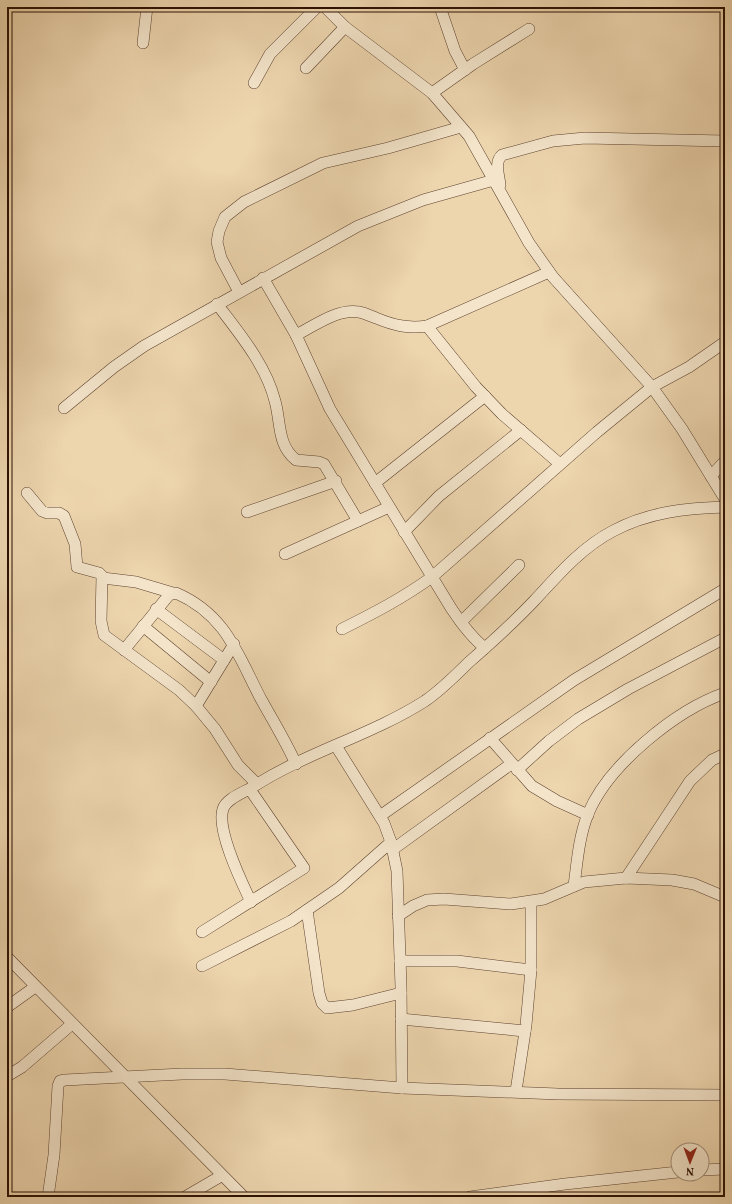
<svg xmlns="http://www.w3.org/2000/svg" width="732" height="1204" font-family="Vollkorn,serif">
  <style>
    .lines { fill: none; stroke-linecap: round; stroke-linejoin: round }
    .minor-casing { stroke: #5d422e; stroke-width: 12 }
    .minor { stroke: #f3e4ca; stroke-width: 11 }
  </style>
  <rect width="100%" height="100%" fill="#edd5ae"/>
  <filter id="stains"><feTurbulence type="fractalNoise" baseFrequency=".005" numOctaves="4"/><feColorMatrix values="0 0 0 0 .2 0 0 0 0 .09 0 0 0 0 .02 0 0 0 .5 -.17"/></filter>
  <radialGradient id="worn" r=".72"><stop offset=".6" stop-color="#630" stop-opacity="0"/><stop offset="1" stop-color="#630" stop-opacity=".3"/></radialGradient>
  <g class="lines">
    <!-- minor casing -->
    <g class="minor-casing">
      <g id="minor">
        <polyline points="325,7 345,27 432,93 469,136 529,243 553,277 652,387 682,429 725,499"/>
        <polyline points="440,7 455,51 465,70"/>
        <polyline points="143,43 147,7"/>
        <polyline points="306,68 345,27"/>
        <polyline points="254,83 270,54 317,7"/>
        <polyline points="432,93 473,64 529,29"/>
        <path d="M500 185C499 175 494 162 502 155L553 141 585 138 725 141"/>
        <path d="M263 278 296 335 330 409 451 608C461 623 471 637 485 648"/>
        <polyline points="239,292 221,258 217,242 219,231 225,217 244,202 323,163 388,148 461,127"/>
        <path d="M217 304C239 333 266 365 275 401 281 422 277 445 296 460L319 462 324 464 358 521"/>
        <polyline points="427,326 476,387 502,414 560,464"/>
        <path d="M296 335C314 326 338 308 359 312 364 313 371 316 376 318 393 325 408 329 427 326L549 272"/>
        <polyline points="64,408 114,367 144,346 358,226 423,200 494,180"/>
        <polyline points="711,476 725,461"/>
        <polyline points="375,483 485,396"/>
        <polyline points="27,493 42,511 47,513 59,513 64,516 75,544 77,567 99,573 102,576 101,621 104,635 179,690 196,706 215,729 238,765 257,784"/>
        <polyline points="247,512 336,481"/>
        <polyline points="404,532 439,496 521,430"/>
        <polyline points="285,554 389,507"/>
        <polyline points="103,578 136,582 173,593"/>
        <polyline points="156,609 224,660"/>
        <polyline points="461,622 519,565"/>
        <polyline points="143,626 211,682"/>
        <path d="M342 629C374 613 403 598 432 577L597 432 652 387 689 367 725 342"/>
        <path d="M124 650 169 595 176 593C227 615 238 656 262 701 274 722 286 742 296 764"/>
        <polyline points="196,706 234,644"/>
        <polyline points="490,738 532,786 557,801 588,815"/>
        <polyline points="336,746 384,823 391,842 397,871 401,987 402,1088"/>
        <polyline points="517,770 549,741 578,719 628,689 725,638"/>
        <polyline points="380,816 574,680 725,589"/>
        <polyline points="392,850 511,764"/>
        <polyline points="626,878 690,781 712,760 725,754"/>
        <path d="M574 886C577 863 579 836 588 814 608 765 676 710 725 693"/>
        <path d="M251 902C242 883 216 830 223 809 226 799 242 793 251 788"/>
        <polyline points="307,910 319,993 322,1003 327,1008 353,1005 401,993"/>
        <polyline points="398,916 413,906 427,900 444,899 511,904 544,899 584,882 626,878 672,880 694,884 725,897"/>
        <path d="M202 932 304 868 251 791V788C306 752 370 736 425 701 441 690 455 676 468 663 491 643 513 623 534 601 558 575 582 547 613 531 648 512 687 508 725 507"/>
        <polyline points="7,957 244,1197"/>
        <polyline points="400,961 457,961 531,970"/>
        <polyline points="202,966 291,921 339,888 391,842"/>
        <polyline points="7,1007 35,987"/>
        <polyline points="401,1019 525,1031"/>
        <polyline points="7,1076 22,1067 72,1024"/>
        <polyline points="516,1091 526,1025 531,970 531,902"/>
        <polyline points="702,1170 725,1169"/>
        <polyline points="48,1197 54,1155 58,1086 60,1081 65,1080 182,1074 225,1074 402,1088 558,1094 725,1095"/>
        <polyline points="185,1197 221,1176"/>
        <polyline points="470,1197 565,1184 678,1172"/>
      </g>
    </g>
    <!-- minor -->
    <use href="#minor" class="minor"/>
  </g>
  <!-- margin -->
  <rect width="732" height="1204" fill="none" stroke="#edd5ae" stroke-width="24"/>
  <rect x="8" y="8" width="716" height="1188" fill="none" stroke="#2d1103" stroke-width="2"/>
  <rect x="12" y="12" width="708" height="1180" fill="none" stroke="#2d1103"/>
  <!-- north arrow -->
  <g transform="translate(690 1162) rotate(181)"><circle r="19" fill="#f3e4ca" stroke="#a4907a"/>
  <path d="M0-3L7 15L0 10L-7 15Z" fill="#8f2418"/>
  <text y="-6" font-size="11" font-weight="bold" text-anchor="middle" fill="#2d1103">N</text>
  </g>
  <rect width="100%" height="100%" filter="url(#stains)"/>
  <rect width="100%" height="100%" fill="url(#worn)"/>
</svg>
